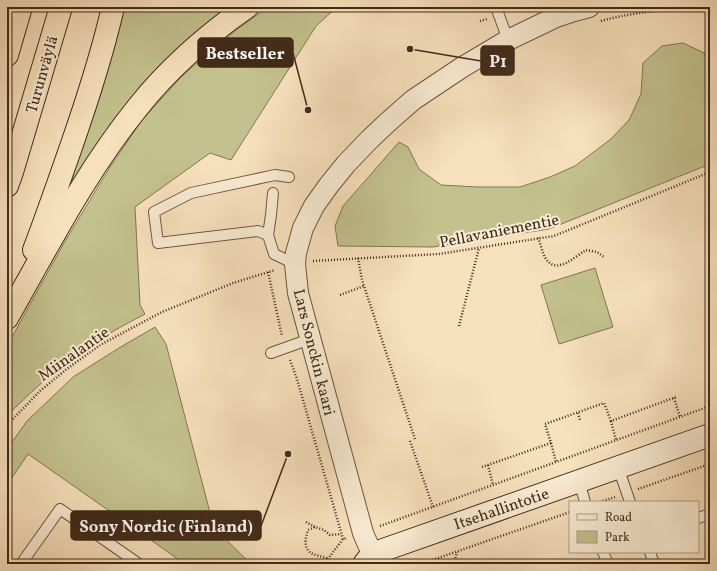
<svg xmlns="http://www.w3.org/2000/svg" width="717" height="571" font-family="Vollkorn,serif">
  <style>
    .green { fill: #c3c18d; stroke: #827653 }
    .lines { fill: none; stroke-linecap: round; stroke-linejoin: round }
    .lane-casing { stroke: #6e5842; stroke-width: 12 }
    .street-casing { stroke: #6e5842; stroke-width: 22 }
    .secondary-casing { stroke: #402a19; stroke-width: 24 }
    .highway-casing { stroke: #402a19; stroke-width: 24 }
    .path { stroke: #402a19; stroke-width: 2.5; stroke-dasharray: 1 2; stroke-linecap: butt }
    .lane { stroke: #faecd4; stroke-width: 10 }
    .street { stroke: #faecd4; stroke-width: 20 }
    .secondary { stroke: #faecd4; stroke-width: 22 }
    .highway { stroke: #f7e1bd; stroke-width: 22 }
    .labels { text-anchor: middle; stroke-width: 4; stroke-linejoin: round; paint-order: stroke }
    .street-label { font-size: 16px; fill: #402a19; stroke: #faecd4 }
    .leader { fill: none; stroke: #402a19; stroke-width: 1.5 }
    .callout-dot { fill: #402a19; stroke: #faecd4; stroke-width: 1.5 }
    .callout { fill: #402a19; stroke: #402a19; stroke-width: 1.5 }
    .callout-label { font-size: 17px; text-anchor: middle; font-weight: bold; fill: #fff }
  </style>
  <rect width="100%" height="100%" fill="#f7e1bd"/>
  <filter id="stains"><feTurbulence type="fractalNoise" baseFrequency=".005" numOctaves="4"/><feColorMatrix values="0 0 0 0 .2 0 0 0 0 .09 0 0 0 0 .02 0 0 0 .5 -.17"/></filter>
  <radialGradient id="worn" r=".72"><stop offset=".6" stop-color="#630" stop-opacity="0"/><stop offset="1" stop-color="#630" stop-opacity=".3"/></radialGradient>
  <!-- green -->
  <g class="green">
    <polygon points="124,7 234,7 66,196 101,93"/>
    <path d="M268 7H337L316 26 231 160 210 153 135 207 140 305 145 314C132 321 118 328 105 336 69 358 36 386 7 416V346L64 243 110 167 142 120 181 77 201 59 236 30Z"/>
    <polygon points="683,43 704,53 710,70 710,164 549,229 433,247 338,246 335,226 343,206 399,142 408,147 419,169 441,185 477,187 520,187 550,177 575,166 611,139 629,120 641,94 643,63 662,46"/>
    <polygon points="595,268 613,327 559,344 541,285"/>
    <polygon points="155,327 166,344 214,528 251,564 185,564 28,454 7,485 7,449 27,421 73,377 119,348"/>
  </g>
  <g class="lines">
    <!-- lane casing -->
    <g class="lane-casing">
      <g id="lane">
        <polyline points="496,7 508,40"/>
        <polyline points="289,177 275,175 191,193 154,212 158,243 258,231 268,235 274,254 295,264"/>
        <polyline points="268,235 271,215 273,193"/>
        <polyline points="271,353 310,339"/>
        <polyline points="618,467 630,502"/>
        <polyline points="579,481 585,502"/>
        <polyline points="698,518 710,514"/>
        <polyline points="603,552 608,564"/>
        <polyline points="650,552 654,564"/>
        <polyline points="21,564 60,509 139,564"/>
      </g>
    </g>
    <!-- street casing -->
    <g class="street-casing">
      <polyline id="street" points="372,554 363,533 298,293 295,264 296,253 303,228 314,206 329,185 346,164 370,139 388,122 413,100 461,68 508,40 556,17 574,11 589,7"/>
    </g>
    <!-- secondary casing -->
    <g class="secondary-casing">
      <polyline id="secondary" points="364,564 372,554 710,435"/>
    </g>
    <!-- highway casing -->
    <g class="highway-casing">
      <g id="highway">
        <polyline points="7,55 21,7"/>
        <polyline points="7,186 12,172 61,7"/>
        <path d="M34 250C47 216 59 181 71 147 87 101 102 55 113 7"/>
        <path d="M7 318C48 246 86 171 138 107 169 68 207 35 247 7"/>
      </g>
    </g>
    <!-- path -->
    <g class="path">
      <polyline points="480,21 487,19"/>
      <path d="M601 21C636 11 673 9 710 7"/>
      <path d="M538 238C541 244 542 253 546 259 557 275 574 257 586 250L597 252 604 257"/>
      <polyline points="358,258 362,280 415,439"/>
      <polyline points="313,261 439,254 554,236 710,172"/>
      <polyline points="268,272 282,336"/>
      <polyline points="340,295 364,286"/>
      <polyline points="459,326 479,248"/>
      <polyline points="290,360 297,379 343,539"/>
      <polyline points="674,398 680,417"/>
      <polyline points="578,413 580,420"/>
      <polyline points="611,421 616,440"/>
      <polyline points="7,426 11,421 40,391 68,368 100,345 162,312 233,283 275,270"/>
      <polyline points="410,441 433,507"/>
      <polyline points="551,443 556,462"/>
      <polyline points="488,465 493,485"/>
      <polyline points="482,467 551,443 545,424 604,403 611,421 676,397"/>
      <polyline points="638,489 710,464"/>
      <polyline points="600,502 615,497"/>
      <polyline points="306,522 315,527"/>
      <polyline points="380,526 710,406"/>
      <polyline points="324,564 343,539 347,538"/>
      <path d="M334 564C332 562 329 559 326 558 322 556 317 556 313 554 303 549 305 539 308 530L315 527 324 530 330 535 341 534"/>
      <polyline points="421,564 570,512"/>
      <polyline points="454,564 457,552"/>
    </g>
    <!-- lane -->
    <use href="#lane" class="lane"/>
    <!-- street -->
    <use href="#street" class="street"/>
    <!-- secondary -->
    <use href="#secondary" class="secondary"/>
    <!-- highway -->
    <use href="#highway" class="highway"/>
  </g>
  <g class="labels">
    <!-- street labels -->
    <g class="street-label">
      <text transform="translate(41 74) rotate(-74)" y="6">Turunväylä</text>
      <text transform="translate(499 230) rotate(-11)" y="6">Pellavaniementie</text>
      <text transform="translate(315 352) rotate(76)" y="6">Lars Sonckin kaari</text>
      <text transform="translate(73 353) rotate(-35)" y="6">Miinalantie</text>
      <text transform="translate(501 508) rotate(-19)" y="6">Itsehallintotie</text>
    </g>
  </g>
  <!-- callouts -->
  <path class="leader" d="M308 110L293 53M410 49L481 61M288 454L261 526"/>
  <g class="callout-dot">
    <circle cx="308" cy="110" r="4"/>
    <circle cx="410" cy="49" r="4"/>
    <circle cx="288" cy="454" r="4"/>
  </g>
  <g class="callout">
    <rect x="198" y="38" width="95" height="29" rx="4"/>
    <rect x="481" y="46" width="33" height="29" rx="4"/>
    <rect x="71" y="511" width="190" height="29" rx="4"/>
  </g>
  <g class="callout-label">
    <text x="245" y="59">Bestseller</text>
    <text x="498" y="67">P1</text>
    <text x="166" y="532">Sony Nordic (Finland)</text>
  </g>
  <!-- margin -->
  <rect width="717" height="571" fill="none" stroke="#f7e1bd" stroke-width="24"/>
  <rect x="8" y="8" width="701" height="555" fill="none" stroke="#402a19" stroke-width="2"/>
  <rect x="12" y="12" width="693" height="547" fill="none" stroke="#402a19"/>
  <!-- legend -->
  <rect x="569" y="501" width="130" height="52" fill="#faecd4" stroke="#b09e89"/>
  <rect x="577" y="514" width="20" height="6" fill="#faecd4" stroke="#b09e89"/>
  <text x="605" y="521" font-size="12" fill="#402a19">Road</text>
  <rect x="577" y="531" width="20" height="12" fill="#c3c18d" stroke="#b09e89"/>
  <text x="605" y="541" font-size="12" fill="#402a19">Park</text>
  <rect width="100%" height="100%" filter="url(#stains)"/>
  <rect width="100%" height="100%" fill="url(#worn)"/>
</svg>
